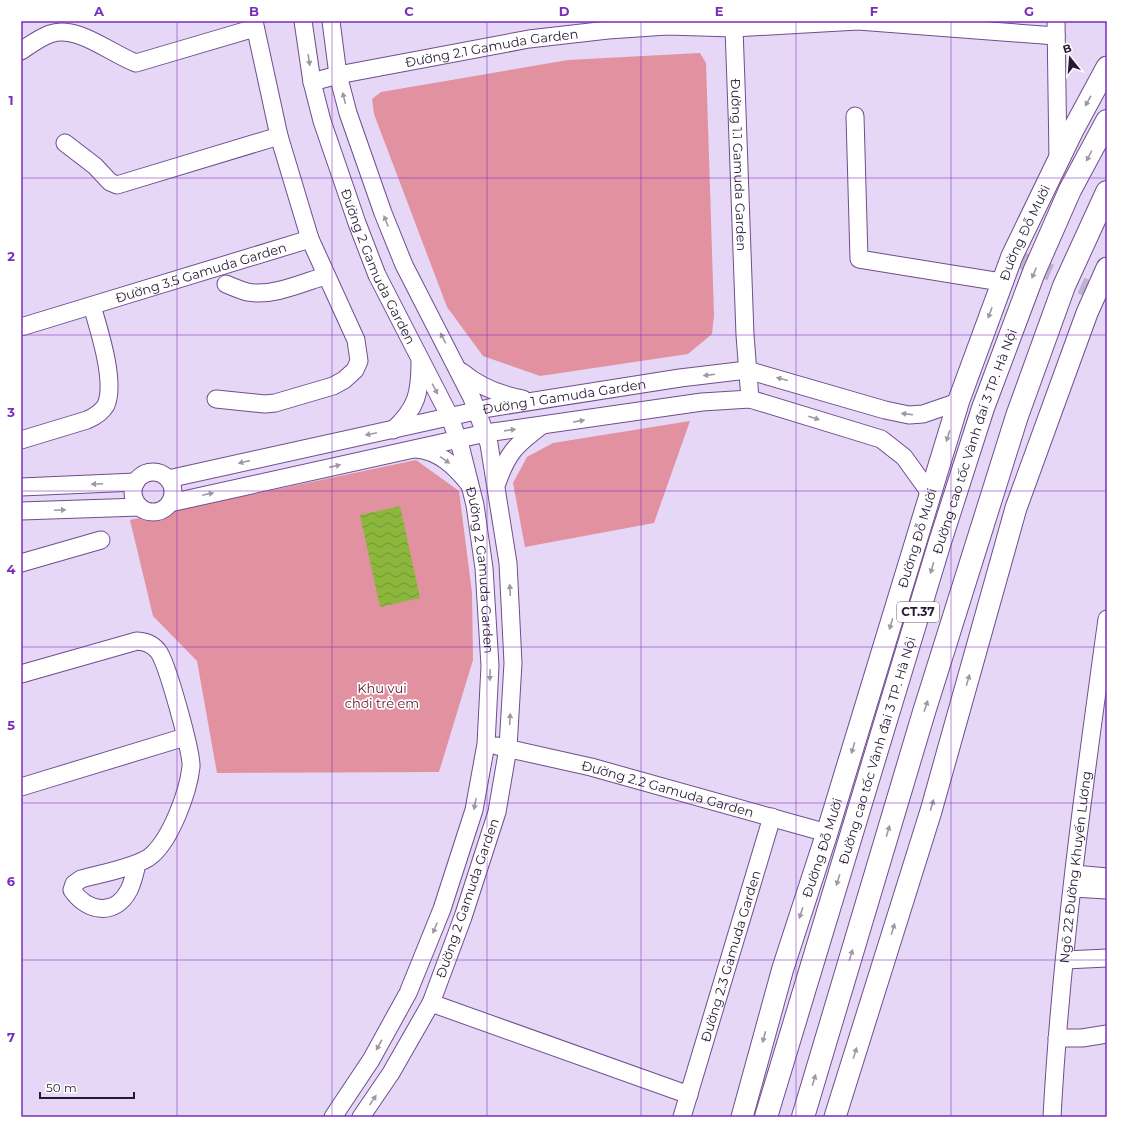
<svg xmlns="http://www.w3.org/2000/svg" width="1128" height="1138" font-family="Montserrat,sans-serif">
  <style>
    .green { fill: #e291a1 }
    .water { fill: url(#water-waves) }
    .lines { fill: none; stroke-linecap: round; stroke-linejoin: round }
    .minor-tunnel { stroke: #bfb1cf; stroke-width: 17; stroke-dasharray: 17 8; stroke-linecap: butt }
    .minor-casing { stroke: #704d90; stroke-width: 19 }
    .major-casing { stroke: #704d90; stroke-width: 23 }
    .highway-casing { stroke: #704d90; stroke-width: 24 }
    .minor { stroke: #fff; stroke-width: 17 }
    .major { stroke: #fff; stroke-width: 21 }
    .highway { stroke: #fff; stroke-width: 22 }
    .oneway { fill: #9e98a4 }
    .grid { fill: none; stroke: #7b2cbf; stroke-width: 1; stroke-opacity: 0.55 }
    .labels { text-anchor: middle; stroke-width: 3.5; stroke-linejoin: round; paint-order: stroke }
    .shield { fill: #fff; stroke: #685e72; stroke-width: 1 }
    .shield-label { font-size: 12px; font-weight: bold; fill: #271935 }
    .street-label { font-size: 13px; fill: #271935; stroke: #fff }
    .park-label { font-size: 13px; fill: #61122b; stroke: #fff }
    .neatline { fill: none; stroke: #7b2cbf; stroke-width: 1.5 }
    .grid-label { font-size: 13px; text-anchor: middle; font-weight: bold; fill: #7b2cbf }
  </style>
  <defs>
    <pattern id="water-waves" width="16" height="10" patternUnits="userSpaceOnUse"><rect width="16" height="10" fill="#8bb73d"/><path d="M0 5q4-4 8 0t8 0" fill="none" stroke="#729434"/></pattern>
  </defs>
  <rect width="100%" height="100%" fill="#e5d7f5"/>
  <!-- green -->
  <g class="green">
    <polygon points="700,53 706,63 714,315 712,334 688,354 540,376 483,356 447,307 374,114 372,99 381,92 568,60"/>
    <polygon points="690,421 654,523 525,547 513,483 527,457 553,443"/>
    <polygon points="416,460 459,491 472,593 473,660 439,772 217,773 197,661 153,616 130,520"/>
  </g>
  <!-- water -->
  <polygon class="water" points="400,506 420,598 380,607 360,515"/>
  <g class="lines">
    <!-- minor-tunnel -->
    <polyline class="minor-tunnel" points="1012,256 1096,292"/>
    <!-- minor casing -->
    <g class="minor-casing">
      <g id="minor">
        <path id="s1" d="M303 21 312 82 322 121 357 223 377 275 450 417 461 449 475 505 484 568 490 666 486 744 474 810 442 909 408 993 371 1060 333 1117"/>
        <polyline points="331,21 338,75 348,113 383,213 404,265 472,398 489,444 508,563 513,663 508,748 497,812 463,917 431,1003 391,1073 361,1117"/>
        <polyline points="1056,21 1058,161"/>
        <path id="s2" d="M734 28 745 335 750 399"/>
        <path d="M21 51C30 45 39 38 50 34 77 24 111 54 136 63L255 28"/>
        <path id="s3" d="M312 82 338 75 529 39 608 30 667 26 734 28 858 21 1056 36"/>
        <polyline points="855,116 859,259 1001,282"/>
        <polyline points="65,143 95,166 110,182 117,185 279,136"/>
        <path d="M226 284C233 287 240 290 247 292 272 297 302 283 325 276"/>
        <path id="s4" d="M21 327 310 239"/>
        <path d="M462 372C480 387 500 395 523 399"/>
        <polyline points="216,399 265,404 275,403 333,386 344,380 355,370 359,361 356,340 310,239 279,136 254,21"/>
        <path d="M393 430C417 408 420 393 420 362"/>
        <path d="M21 440 87 420C94 417 102 412 106 405 116 382 99 330 92 306"/>
        <path d="M416 449C439 451 455 466 469 484"/>
        <circle cx="153" cy="492" r="20"/>
        <path id="s5" d="M168 479 489 408 680 378 747 370 885 410 909 415 923 414 958 402"/>
        <path d="M497 483C508 452 516 445 541 426"/>
        <polyline points="21,487 136,482"/>
        <polyline points="170,503 486,433 702,402 750,399 881,439 904,457 930,493"/>
        <polyline points="21,511 140,507"/>
        <polyline points="21,563 101,540"/>
        <path d="M21 674 137 641C147 642 152 644 158 651 167 662 192 753 191 767 188 793 171 838 152 855 139 867 98 874 81 879L74 884 72 890C87 912 115 917 129 890 133 882 135 873 137 864"/>
        <path id="s6" d="M497 746 591 767 827 833"/>
        <polyline points="21,787 185,737"/>
        <polyline points="1074,874 1107,877"/>
        <polyline points="1073,888 1107,890"/>
        <polyline points="1065,960 1107,958"/>
        <polyline points="431,1003 689,1095"/>
        <polyline points="1057,1038 1082,1038 1107,1034"/>
        <path id="s7" d="M682 1117 772 817"/>
        <path id="s8" d="M1052 1117C1061 950 1084 785 1107 619"/>
      </g>
    </g>
    <!-- major casing -->
    <g class="major-casing">
      <g id="major">
        <path id="s9" d="M742 1117 783 968 827 833 959 400 1012 256 1073 130 1107 67"/>
        <polyline points="835,1117 931,811 1016,508 1087,313 1107,268"/>
      </g>
    </g>
    <!-- highway casing -->
    <g class="highway-casing">
      <g id="highway">
        <path id="s10" d="M766 1117 939 545 983 408 1034 272 1070 190 1107 121"/>
        <polyline points="803,1117 924,712 1017,416 1064,286 1107,192"/>
      </g>
    </g>
    <!-- minor -->
    <use href="#minor" class="minor"/>
    <!-- major -->
    <use href="#major" class="major"/>
    <!-- highway -->
    <use href="#highway" class="highway"/>
  </g>
  <!-- one-way arrows -->
  <defs><path id="oneway-solid" d="M-6-.8H1V-3.2L6.5 0L1 3.2V.8H-6Z"/></defs>
  <g class="oneway">
    <use href="#oneway-solid" transform="translate(309 60) rotate(81)"/>
    <use href="#oneway-solid" transform="translate(344 98) rotate(-104)"/>
    <use href="#oneway-solid" transform="translate(1088 101) rotate(119)"/>
    <use href="#oneway-solid" transform="translate(1089 156) rotate(118)"/>
    <use href="#oneway-solid" transform="translate(386 221) rotate(-112)"/>
    <use href="#oneway-solid" transform="translate(1034 273) rotate(112)"/>
    <use href="#oneway-solid" transform="translate(990 313) rotate(110)"/>
    <use href="#oneway-solid" transform="translate(443 338) rotate(-118)"/>
    <use href="#oneway-solid" transform="translate(709 375) rotate(173)"/>
    <use href="#oneway-solid" transform="translate(782 379) rotate(-165)"/>
    <use href="#oneway-solid" transform="translate(435 389) rotate(62)"/>
    <use href="#oneway-solid" transform="translate(907 414) rotate(-173)"/>
    <use href="#oneway-solid" transform="translate(814 418) rotate(18)"/>
    <use href="#oneway-solid" transform="translate(579 421) rotate(-9)"/>
    <use href="#oneway-solid" transform="translate(510 430) rotate(-8)"/>
    <use href="#oneway-solid" transform="translate(371 434) rotate(168)"/>
    <use href="#oneway-solid" transform="translate(948 436) rotate(107)"/>
    <use href="#oneway-solid" transform="translate(445 460) rotate(35)"/>
    <use href="#oneway-solid" transform="translate(244 462) rotate(167)"/>
    <use href="#oneway-solid" transform="translate(335 466) rotate(-13)"/>
    <use href="#oneway-solid" transform="translate(97 484) rotate(177)"/>
    <use href="#oneway-solid" transform="translate(208 494) rotate(-12)"/>
    <use href="#oneway-solid" transform="translate(60 510) rotate(-2)"/>
    <use href="#oneway-solid" transform="translate(932 568) rotate(107)"/>
    <use href="#oneway-solid" transform="translate(510 590) rotate(-93)"/>
    <use href="#oneway-solid" transform="translate(891 624) rotate(107)"/>
    <use href="#oneway-solid" transform="translate(490 675) rotate(92)"/>
    <use href="#oneway-solid" transform="translate(968 680) rotate(-74)"/>
    <use href="#oneway-solid" transform="translate(926 706) rotate(-72)"/>
    <use href="#oneway-solid" transform="translate(510 719) rotate(-87)"/>
    <use href="#oneway-solid" transform="translate(853 748) rotate(107)"/>
    <use href="#oneway-solid" transform="translate(475 804) rotate(101)"/>
    <use href="#oneway-solid" transform="translate(932 805) rotate(-74)"/>
    <use href="#oneway-solid" transform="translate(888 831) rotate(-73)"/>
    <use href="#oneway-solid" transform="translate(838 880) rotate(107)"/>
    <use href="#oneway-solid" transform="translate(801 913) rotate(108)"/>
    <use href="#oneway-solid" transform="translate(435 928) rotate(112)"/>
    <use href="#oneway-solid" transform="translate(893 929) rotate(-73)"/>
    <use href="#oneway-solid" transform="translate(851 955) rotate(-73)"/>
    <use href="#oneway-solid" transform="translate(764 1037) rotate(105)"/>
    <use href="#oneway-solid" transform="translate(379 1045) rotate(119)"/>
    <use href="#oneway-solid" transform="translate(855 1053) rotate(-73)"/>
    <use href="#oneway-solid" transform="translate(814 1080) rotate(-73)"/>
    <use href="#oneway-solid" transform="translate(373 1100) rotate(-56)"/>
  </g>
  <!-- grid -->
  <path class="grid" d="M177 21V1117M332 21V1117M487 21V1117M641 21V1117M796 21V1117M951 21V1117M21 178H1107M21 335H1107M21 491H1107M21 647H1107M21 803H1107M21 960H1107"/>
  <g class="labels">
    <!-- shield labels -->
    <rect class="shield" x="897" y="602" width="42" height="20" rx="3"/>
    <g class="shield-label">
      <text x="918" y="616">CT.37</text>
    </g>
    <!-- street labels -->
    <g class="street-label">
      <text dy="5" stroke="none"><textPath href="#s3" startOffset="183">Đường 2.1 Gamuda Garden</textPath></text>
      <text dy="5" stroke="none"><textPath href="#s2" startOffset="137">Đường 1.1 Gamuda Garden</textPath></text>
      <text dy="5" stroke="none"><textPath href="#s9" startOffset="929">Đường Đỗ Mười</textPath></text>
      <text dy="5" stroke="none"><textPath href="#s1" startOffset="258">Đường 2 Gamuda Garden</textPath></text>
      <text dy="5" stroke="none"><textPath href="#s4" startOffset="188">Đường 3.5 Gamuda Garden</textPath></text>
      <text dy="5" stroke="none"><textPath href="#s5" startOffset="405">Đường 1 Gamuda Garden</textPath></text>
      <text dy="5" stroke="none"><textPath href="#s10" startOffset="707">Đường cao tốc Vành đai 3 TP. Hà Nội</textPath></text>
      <text dy="5" stroke="none"><textPath href="#s9" startOffset="605">Đường Đỗ Mười</textPath></text>
      <text dy="5" stroke="none"><textPath href="#s1" startOffset="582">Đường 2 Gamuda Garden</textPath></text>
      <text dy="5" stroke="none"><textPath href="#s10" startOffset="383">Đường cao tốc Vành đai 3 TP. Hà Nội</textPath></text>
      <text dy="5" stroke="none"><textPath href="#s6" startOffset="176">Đường 2.2 Gamuda Garden</textPath></text>
      <text dy="5" stroke="none"><textPath href="#s9" startOffset="281">Đường Đỗ Mười</textPath></text>
      <text dy="5" stroke="none"><textPath href="#s8" startOffset="251">Ngõ 22 Đường Khuyến Lương</textPath></text>
      <text transform="translate(467 898) rotate(-71)" y="5">Đường 2 Gamuda Garden</text>
      <text dy="5" stroke="none"><textPath href="#s7" startOffset="168">Đường 2.3 Gamuda Garden</textPath></text>
    </g>
    <!-- park labels -->
    <g class="park-label">
      <text x="382" y="693">Khu vui<tspan x="382" dy="15">chơi trẻ em</tspan></text>
    </g>
  </g>
  <!-- border -->
  <rect width="1128" height="1138" fill="none" stroke="#ffffff" stroke-width="44"/>
  <!-- north arrow -->
  <g transform="translate(1070 58) rotate(343)" stroke="#ffffff" stroke-width="3" paint-order="stroke">
  <path d="M0-3L7 15L0 10L-7 15Z" fill="#271935"/>
  <text y="-6" font-size="11" font-weight="bold" text-anchor="middle" fill="#271935">B</text>
  </g>
  <!-- scale -->
  <path d="M40 1092v6h94v-6" fill="none" stroke="#271935" stroke-width="2"/>
  <text x="46" y="1092" font-size="12" fill="#271935" stroke="#ffffff" stroke-width="3" paint-order="stroke">50 m</text>
  <rect x="22" y="22" width="1084" height="1094" class="neatline"/>
  <g class="grid-label">
    <text x="99" y="16">A</text>
    <text x="254" y="16">B</text>
    <text x="409" y="16">C</text>
    <text x="564" y="16">D</text>
    <text x="719" y="16">E</text>
    <text x="874" y="16">F</text>
    <text x="1029" y="16">G</text>
    <text x="11" y="105">1</text>
    <text x="11" y="261">2</text>
    <text x="11" y="417">3</text>
    <text x="11" y="574">4</text>
    <text x="11" y="730">5</text>
    <text x="11" y="886">6</text>
    <text x="11" y="1042">7</text>
  </g>
</svg>
